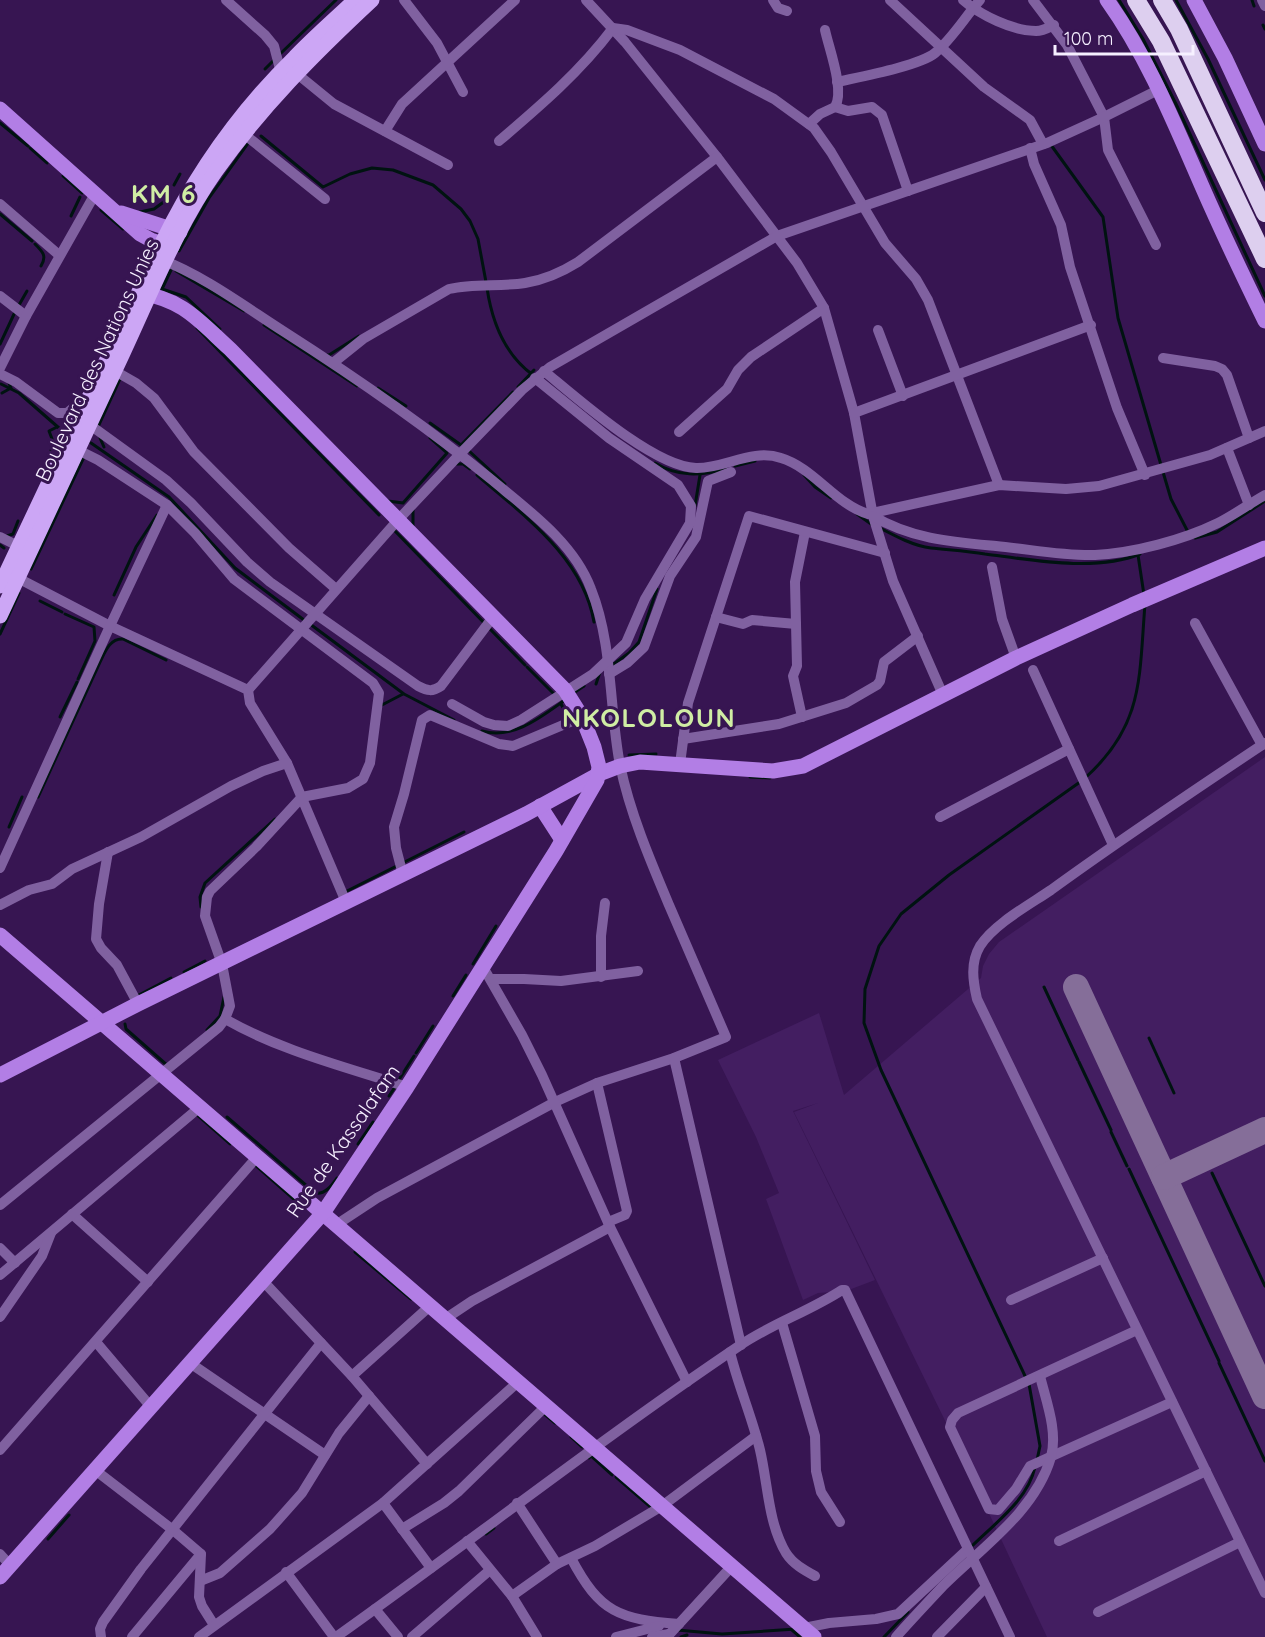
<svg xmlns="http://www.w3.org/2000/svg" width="1265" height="1637" font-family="Quicksand,sans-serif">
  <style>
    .built { fill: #431e61 }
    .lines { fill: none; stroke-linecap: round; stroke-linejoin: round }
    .stream { stroke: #001311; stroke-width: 3 }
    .taxiway { stroke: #856e99; stroke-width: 26 }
    .street { stroke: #8061a0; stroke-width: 10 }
    .secondary { stroke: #b27ee5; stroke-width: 15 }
    .primary { stroke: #cca6f5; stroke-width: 15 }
    .highway { stroke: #ddcfef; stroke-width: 18 }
    .labels { text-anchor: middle; stroke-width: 6; stroke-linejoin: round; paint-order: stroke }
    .street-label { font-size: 20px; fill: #f6f0ff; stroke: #371552 }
    .district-label { font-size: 26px; font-weight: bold; letter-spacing: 1.5px; fill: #d0eda4; stroke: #371552 }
  </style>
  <rect width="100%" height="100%" fill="#371552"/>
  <!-- built -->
  <polygon class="built" points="1265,757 1265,1637 1047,1637 956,1443 794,1112 818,1103 793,1111 875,1280 846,1291 818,1293 803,1300 766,1199 779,1193 756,1137 718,1060 819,1013 844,1095 981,978 983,966 989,954 999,942"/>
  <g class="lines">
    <!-- stream -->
    <g class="stream">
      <polyline points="1119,0 1143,39 1176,104 1265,296"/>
      <polyline points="1176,0 1208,59 1265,180"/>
      <polyline points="1252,0 1254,6"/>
      <polyline points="1263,25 1265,29"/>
      <polyline points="279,55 336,0"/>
      <polyline points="265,69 274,60"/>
      <polyline points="0,123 28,146"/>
      <polyline points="261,136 323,187 350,174 372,168 393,170 433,185 461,209 470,221 478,239 486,282"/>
      <polyline points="1051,145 1103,217 1118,318 1161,465"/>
      <polyline points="30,148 47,163"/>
      <polyline points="63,176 82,193"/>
      <polyline points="174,185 180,174"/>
      <polyline points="101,210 123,229"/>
      <polyline points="140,212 154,209 165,201"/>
      <polyline points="0,214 32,241"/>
      <polyline points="71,216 80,197"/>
      <path d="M35 244C43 252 47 256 41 266"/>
      <polyline points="179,251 209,198 249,142"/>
      <polyline points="171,270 162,289 186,297 220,329"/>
      <polyline points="176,271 244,311"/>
      <path d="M487 288C492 322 504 354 533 375"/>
      <polyline points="19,305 27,291"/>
      <polyline points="264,325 357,386"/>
      <polyline points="197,328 379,515"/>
      <polyline points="0,344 15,312"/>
      <polyline points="326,355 329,355 359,336"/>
      <polyline points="1,384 19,393 59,428"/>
      <polyline points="518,387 534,370"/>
      <polyline points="378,388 406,406"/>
      <polyline points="2,393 11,388 9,383"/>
      <polyline points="430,423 461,445 513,392"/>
      <polyline points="98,427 120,379"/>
      <polyline points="100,438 104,447"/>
      <polyline points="91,443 169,497 235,568 304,620"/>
      <polyline points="54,444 49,431 57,427"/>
      <polyline points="468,450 505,484"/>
      <polyline points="49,456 52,448"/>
      <path d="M655 463C678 477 700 476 726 469"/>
      <polyline points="457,464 463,464 470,469"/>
      <polyline points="735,466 755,461"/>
      <polyline points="1163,472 1171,499 1188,532"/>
      <path d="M477 475C523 515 583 557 594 622"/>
      <polyline points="804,475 815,487 831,498"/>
      <polyline points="388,501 403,503 447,453 430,438"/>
      <polyline points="695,506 700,475"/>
      <polyline points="857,514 871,524"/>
      <polyline points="413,526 413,509"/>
      <path d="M880 528C895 536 914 546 931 548 949 550 967 551 985 554 1032 560 1096 572 1140 554"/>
      <polyline points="394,530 525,665"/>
      <polyline points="7,536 13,534 18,521"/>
      <polyline points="1195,538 1217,532 1265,501"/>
      <polyline points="0,545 4,548"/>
      <polyline points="1138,555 1144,595"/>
      <polyline points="31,569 84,457"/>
      <polyline points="114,595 136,547 157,515"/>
      <polyline points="40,601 62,612"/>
      <polyline points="65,614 94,627 95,641 78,679"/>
      <polyline points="310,624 404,694 454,720"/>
      <polyline points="0,634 19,593"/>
      <polyline points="611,666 629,653 639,642 657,589"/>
      <polyline points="527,667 555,695"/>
      <polyline points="596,684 600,672"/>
      <polyline points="572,694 584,686"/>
      <polyline points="561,704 569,719"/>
      <polyline points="380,706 403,694"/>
      <polyline points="60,717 77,682"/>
      <path d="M482 731C513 740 541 717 565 700"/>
      <polyline points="629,755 656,754"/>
      <polyline points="750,777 770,778"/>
      <path d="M1085 778C1144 725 1139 678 1145 604"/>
      <path d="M38 797 100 662C105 652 110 638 123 639L166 660"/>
      <polyline points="9,827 22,797"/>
      <polyline points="345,892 464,832"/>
      <polyline points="201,907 200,897 205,883 275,819"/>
      <polyline points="473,964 496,926"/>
      <polyline points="184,972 205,961"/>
      <polyline points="1044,987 1078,1060"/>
      <polyline points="137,996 171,978"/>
      <polyline points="453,996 466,975"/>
      <polyline points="125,1024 126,1029 168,1066"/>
      <polyline points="207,1030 220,1016 224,997"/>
      <polyline points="1149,1038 1174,1093"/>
      <polyline points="416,1053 433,1026"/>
      <polyline points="1079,1062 1111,1130"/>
      <polyline points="398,1081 414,1056"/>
      <polyline points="389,1096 395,1087"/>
      <polyline points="196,1114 230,1144"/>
      <path d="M227 1117 315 1193C325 1195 332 1185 337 1178"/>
      <polyline points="1111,1132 1127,1166"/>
      <polyline points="358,1144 373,1122"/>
      <polyline points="255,1165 298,1203"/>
      <polyline points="1129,1169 1219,1361"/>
      <polyline points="1212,1173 1265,1286"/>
      <polyline points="355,1252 411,1299"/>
      <polyline points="1219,1363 1265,1461"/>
      <polyline points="1026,1378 881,1070 864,1023 865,989 879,946 901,914 949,875 1080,782"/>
      <polyline points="1029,1384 1040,1446 1037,1460"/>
      <polyline points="542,1412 555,1423"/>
      <polyline points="571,1437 582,1447"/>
      <polyline points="589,1458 591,1456 612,1475"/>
      <polyline points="616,1477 653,1509"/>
      <polyline points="486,1534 494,1528"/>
      <polyline points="48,1539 69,1515"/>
      <path d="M971 1547C994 1524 1028 1500 1035 1467"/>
      <polyline points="677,1630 722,1634 796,1629"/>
      <polyline points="792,1630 800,1637"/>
      <polyline points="681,1637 687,1635"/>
      <polyline points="884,1637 908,1612"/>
    </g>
    <!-- taxiway -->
    <g class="taxiway">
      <polyline points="1076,987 1265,1396"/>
      <polyline points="1164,1177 1265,1130"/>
    </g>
    <!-- street -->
    <g class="street">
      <polyline points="226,0 265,35 274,46 281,73"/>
      <polyline points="404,0 437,43 463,92"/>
      <polyline points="586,0 625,42 717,157 797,263 824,308 854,413 873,516 893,581 943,695"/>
      <polyline points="773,0 778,8 787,11"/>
      <polyline points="890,0 984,87 1030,120 1043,144"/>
      <path d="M963 0C980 15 1013 31 1036 31 1043 31 1048 28 1054 25"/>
      <polyline points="1033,0 1067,45 1104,117 1108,150 1156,245"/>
      <polyline points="1262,0 1265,6"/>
      <polyline points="296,73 334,104 448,165"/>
      <path d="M837 82C859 77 919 66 935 53 952 39 965 17 980 0"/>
      <polyline points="835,107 848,111 872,107 882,115 908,191"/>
      <path d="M809 124 820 114 835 107C845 90 829 49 825 30"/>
      <polyline points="385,131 402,104 515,0"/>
      <polyline points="244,134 325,199"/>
      <path d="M499 141C540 106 580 72 613 28L627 30 680 50 774 99 814 128 831 152 885 243 916 279 928 300 999 485"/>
      <polyline points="1030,148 1034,164 1061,225 1070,267 1117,408 1145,475"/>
      <polyline points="0,204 59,255"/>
      <path d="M160 259C204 276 244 306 283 331 355 377 426 426 492 480 528 510 574 543 591 589 613 644 609 708 620 765 630 813 650 860 669 905 688 949 707 993 726 1037L674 1058 597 1083 555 1102 377 1198 336 1225"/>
      <polyline points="0,296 26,316"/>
      <polyline points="878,330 903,396"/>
      <polyline points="1163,358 1215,366 1222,369 1227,375 1249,438"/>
      <path d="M333 363 363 339 449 289C474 283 500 287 525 283 544 280 562 272 578 262L717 157"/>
      <polyline points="0,368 26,316 95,194"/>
      <polyline points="115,371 136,383 154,398 194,452 289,548 336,589"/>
      <path d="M544 371C577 398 654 467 696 468 724 469 752 448 781 458 814 468 835 504 868 514L999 485 1066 489 1099 486 1210 455 1265 431"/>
      <polyline points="0,374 16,382 58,413 67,413 73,408 82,411"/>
      <polyline points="854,413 1091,325"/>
      <path d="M90 425 166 480 191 503 247 562 270 582 418 686C428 691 432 692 441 686L493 617"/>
      <polyline points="679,432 727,389 738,370 751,357 824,308"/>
      <polyline points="1227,448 1249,505"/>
      <path d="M873 516C911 539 953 542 996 546 1029 549 1062 556 1095 555 1134 553 1183 540 1218 523 1234 515 1249 504 1265 495"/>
      <polyline points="0,537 24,549"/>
      <polyline points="992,567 1002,619 1016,658"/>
      <polyline points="12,575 110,626 248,690 250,703 287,763 346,902"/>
      <polyline points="716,617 743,624 752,620 796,624"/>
      <polyline points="1195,623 1262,745"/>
      <polyline points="1033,670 1113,845"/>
      <polyline points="609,674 627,663 644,647 670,576 696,537 708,481 731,472"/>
      <polyline points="248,690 397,521 460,454 522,390 550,367 777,236 1047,143 1104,117 1160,89"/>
      <polyline points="452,704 484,722 494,725 508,726 521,720 593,674 626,643 645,599 690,523 691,506 678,485 609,438 535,378"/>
      <polyline points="802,717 793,676 797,666 795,582 805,532"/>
      <polyline points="683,739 779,724 846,703 877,685 880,681 884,662 918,636"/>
      <path d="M1265 743C1193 791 1121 839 1051 890 1029 905 994 924 980 946 970 963 973 981 977 999L1265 1593"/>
      <polyline points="680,764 688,703 749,516 885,553"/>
      <polyline points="940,817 1069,749"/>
      <polyline points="108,852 99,904 96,939 101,948 117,965 138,1004"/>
      <polyline points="0,868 110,626 167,505"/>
      <polyline points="403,875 396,848 394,827 404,794 422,720 430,715 499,744 513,746 582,717"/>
      <polyline points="0,905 29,890 52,884 72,869 141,837 231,786 263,771 287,763"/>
      <polyline points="483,967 522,1035 542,1075 610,1227 687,1382"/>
      <polyline points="601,977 601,936 605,903"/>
      <polyline points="492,979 524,979 561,981 638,971"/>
      <path d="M225 1019C281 1051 346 1067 407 1087"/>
      <polyline points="674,1058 741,1345"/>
      <polyline points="597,1083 627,1211 625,1215 608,1222"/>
      <polyline points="0,1205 219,1027 225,1019 230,1006 222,964 205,916 207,897 210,891 256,847 302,797 348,788 363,779 370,763 379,693 373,683 234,579 195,533 167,505 98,460 78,450"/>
      <polyline points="72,1214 148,1282"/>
      <polyline points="0,1248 15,1263"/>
      <polyline points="0,1275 200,1107"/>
      <polyline points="263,1281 352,1376 427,1464"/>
      <polyline points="1011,1300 1103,1258"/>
      <polyline points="0,1317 42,1256 51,1233"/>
      <polyline points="445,1319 472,1301 610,1227"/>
      <polyline points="782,1323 815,1436 816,1471 821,1492 840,1522"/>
      <polyline points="1137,1330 958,1413 952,1420 950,1427 989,1509 998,1510 1016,1489 1030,1466 1172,1402"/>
      <polyline points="96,1342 151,1407"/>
      <path d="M730 1352C738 1385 752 1417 760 1450 768 1484 768 1523 786 1553 793 1564 804 1570 815 1576"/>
      <polyline points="190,1363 325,1455"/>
      <polyline points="352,1376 430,1306"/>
      <polyline points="0,1450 257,1157"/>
      <polyline points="95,1470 173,1530 201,1554 199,1597 202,1606 214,1625"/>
      <polyline points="383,1503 431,1568"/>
      <polyline points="517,1503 557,1564"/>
      <polyline points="402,1529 444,1503 459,1491 546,1406"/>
      <polyline points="467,1541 512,1596 537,1637"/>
      <polyline points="1059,1541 1206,1471"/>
      <polyline points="0,1554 10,1565"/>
      <path d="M571 1558C600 1613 619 1619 679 1624"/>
      <polyline points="286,1572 334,1637"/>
      <polyline points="200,1581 220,1573 270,1529 302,1493 339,1433 369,1396"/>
      <polyline points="512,1596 557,1564 595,1546 662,1506 756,1436"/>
      <polyline points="375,1609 398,1637"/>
      <polyline points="1098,1612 1240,1542"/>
      <polyline points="804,1628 829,1623 876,1619 898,1614 968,1549"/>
      <polyline points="101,1637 100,1629 103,1622 141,1569 321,1343"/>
      <polyline points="132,1637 201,1554"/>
      <polyline points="199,1637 383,1503 518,1382"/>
      <path d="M336 1637C471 1541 601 1439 739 1346 771 1324 810 1311 842 1290H845L1010 1637"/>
      <polyline points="412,1637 490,1570"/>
      <polyline points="616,1637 659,1626"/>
      <polyline points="652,1637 669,1634"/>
      <polyline points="667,1637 732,1566"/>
      <path d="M896 1637C911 1620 927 1603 943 1586 981 1548 1035 1512 1051 1457 1058 1431 1046 1401 1040 1376"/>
      <polyline points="937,1637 986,1587"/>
    </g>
    <!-- secondary -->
    <g class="secondary">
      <path d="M1107 0C1147 56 1173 120 1201 184 1221 230 1243 276 1265 321"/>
      <polyline points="1194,0 1225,58 1265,144"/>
      <polyline points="0,109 140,234 151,240 172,247"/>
      <polyline points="121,213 180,232"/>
      <polyline points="540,806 562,840"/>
      <polyline points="0,935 814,1637"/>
      <polyline points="0,1075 138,1004 526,814 599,774 620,766 640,762 773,771 803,766 1016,658 1132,605 1265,548"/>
      <path d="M0 1577 323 1213 407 1087 556 851 597 780 599 767 594 747 582 717 565 690 230 349C199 321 183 299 139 293"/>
    </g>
    <!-- primary -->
    <g class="primary">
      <path d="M0 586 162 243C195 175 241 110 295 57 314 37 335 19 355 0"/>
      <path d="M0 616C41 528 82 441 123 353 152 291 177 226 216 171 261 107 315 53 372 0"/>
    </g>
    <!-- highway -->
    <g class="highway">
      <polyline points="1136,0 1161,41 1265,259"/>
      <polyline points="1162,0 1179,29 1265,213"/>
    </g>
  </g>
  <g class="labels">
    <!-- street labels -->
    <g class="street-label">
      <text transform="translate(97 360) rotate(-65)" y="7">Boulevard des Nations Unies</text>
      <text transform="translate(343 1141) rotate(-55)" y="7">Rue de Kassalafam</text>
    </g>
    <!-- district labels -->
    <g class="district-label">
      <text x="164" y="203">KM 6</text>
      <text x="649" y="727">NKOLOLOUN</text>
    </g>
  </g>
  <!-- scale -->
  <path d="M1055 45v9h138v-9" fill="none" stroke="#f6f0ff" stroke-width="3"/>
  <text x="1064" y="45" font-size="18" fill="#f6f0ff" stroke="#371552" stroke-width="4.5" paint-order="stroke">100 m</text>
</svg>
